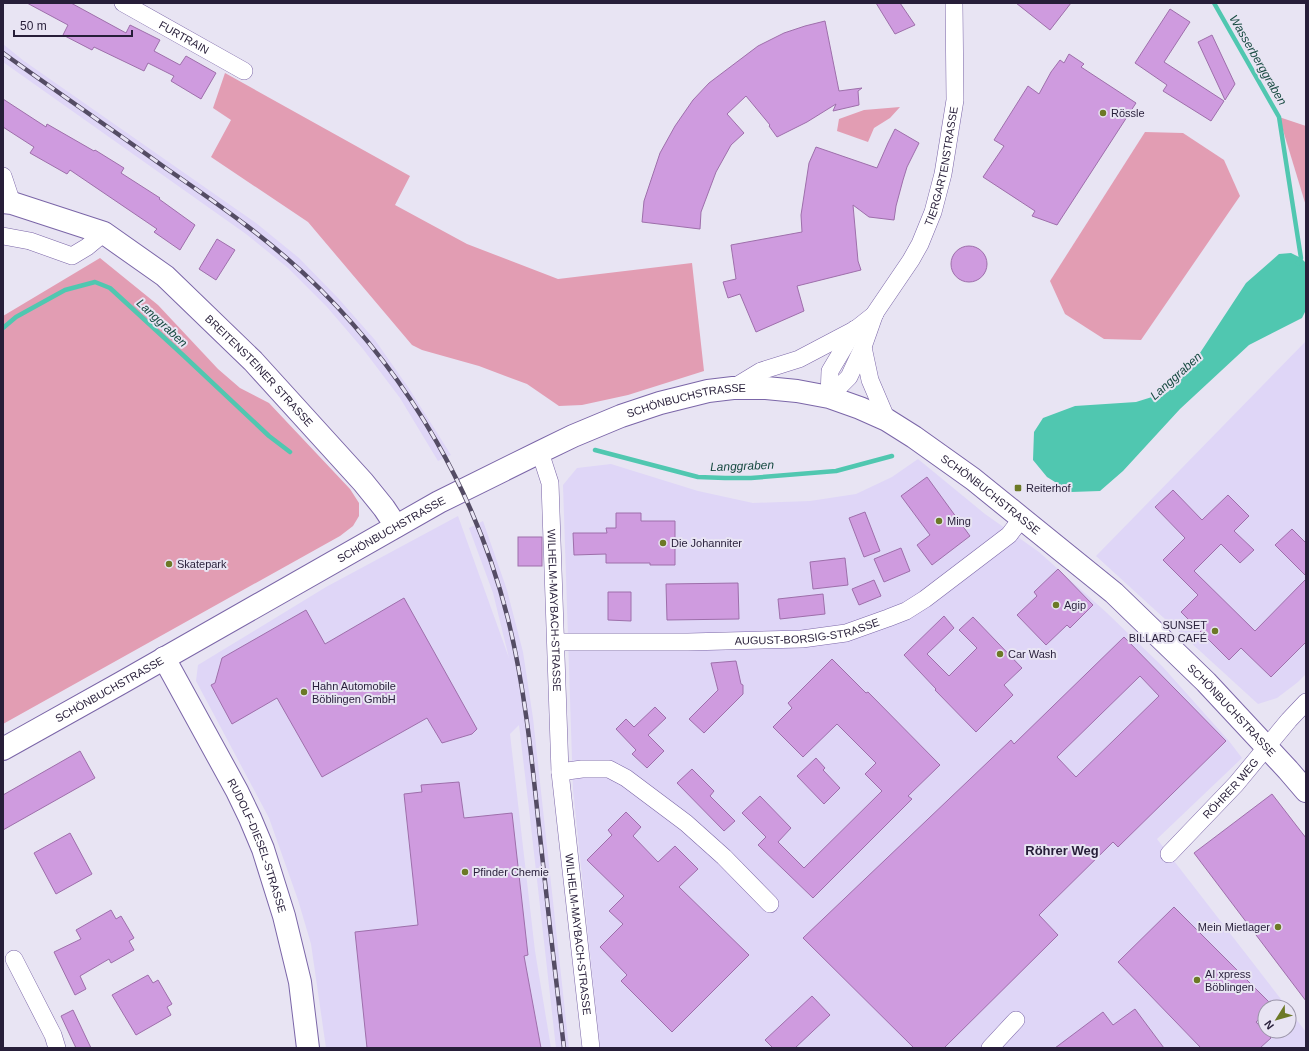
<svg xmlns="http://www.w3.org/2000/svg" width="1309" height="1051" font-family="Arial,sans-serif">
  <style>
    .built { fill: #dfd6f7 }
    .green { fill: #e29db3 }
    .water { fill: #50c7b0 }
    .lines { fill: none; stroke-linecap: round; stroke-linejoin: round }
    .stream { stroke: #50c7b0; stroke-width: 4.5 }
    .building { fill: #cf9bdf; stroke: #9e6fab; fill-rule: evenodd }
    .street-casing { stroke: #7b66a8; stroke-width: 18 }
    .secondary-casing { stroke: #7b66a8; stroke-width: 24 }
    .street { stroke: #fff; stroke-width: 17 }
    .secondary { stroke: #fff; stroke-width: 22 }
    .rail-casing { stroke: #544c64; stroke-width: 4.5 }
    .rail { stroke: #e8e4f3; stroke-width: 3; stroke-dasharray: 9; stroke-linecap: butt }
    .poi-dot { fill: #6c7926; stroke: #e8e4f3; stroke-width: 1.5 }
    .labels { text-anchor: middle; stroke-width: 4; stroke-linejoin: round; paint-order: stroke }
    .street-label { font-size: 11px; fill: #271e39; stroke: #e8e4f3 }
    .poi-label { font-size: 11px; fill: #271e39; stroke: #e8e4f3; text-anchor: start }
    .water-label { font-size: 12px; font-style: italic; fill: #174a41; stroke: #e8e4f3 }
    .quarter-label { font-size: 13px; font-weight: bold; fill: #271e39; stroke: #e8e4f3 }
  </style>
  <rect width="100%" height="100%" fill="#e8e4f3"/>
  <!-- built -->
  <g class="built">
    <polygon points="3,44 24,61 256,223 299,258 338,298 375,340 410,390 451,455 438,461 400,398 363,349 327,307 288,268 246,234 3,62"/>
    <polygon points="1306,341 1306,674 1298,682 1277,698 1258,704 1096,556"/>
    <polygon points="918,459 985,514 1039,552 1107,613 1162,666 1229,741 1242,758 1157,839 1287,1007 1265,1007 1265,1031 1289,1031 1289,1010 1306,1032 1306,1048 600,1048 573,790 563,485 577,468 611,464 698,491 753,503 810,501 856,494 892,477"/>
    <polygon points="458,516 509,658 493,593 469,528 483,521 507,590 523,652 533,718 569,1048 556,1048 529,809 519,725 510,734 535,951 551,1048 326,1048 311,944 298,900 269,818 196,681 198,665 326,587"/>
  </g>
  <!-- green -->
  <g class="green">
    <polygon points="225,73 410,176 395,205 467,244 558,279 692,263 704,371 628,395 582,405 559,406 527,384 479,366 422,350 412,345 308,222 211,157 231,120 213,108"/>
    <polygon points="900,107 890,118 874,128 868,142 837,131 839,119 864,110"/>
    <polygon points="1279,117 1306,126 1306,206"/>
    <polygon points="1145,132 1183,133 1224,160 1240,196 1141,340 1104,339 1065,314 1050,281"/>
    <polygon points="100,258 158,305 218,369 240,388 269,403 350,489 359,503 359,516 353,526 340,536 3,724 3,316"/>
  </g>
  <!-- water -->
  <polygon class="water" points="1291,253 1301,258 1306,263 1306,310 1302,318 1249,345 1180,409 1123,471 1100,491 1071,492 1047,477 1033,460 1034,432 1043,418 1075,406 1136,402 1168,392 1194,362 1246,283 1279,254"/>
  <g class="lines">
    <!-- stream -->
    <g class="stream">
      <polyline points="1214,3 1279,117 1301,258 1298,263"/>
      <polyline points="3,328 16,317 65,290 95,282 110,288 184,356 269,436 290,452"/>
      <polyline points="595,450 698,477 725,478 751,478 836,471 892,456"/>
    </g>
  </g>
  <!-- building -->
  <g class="building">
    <polygon points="27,3 71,3 126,33 130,25 160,40 154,51 180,65 186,56 216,73 201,99 171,81 174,76 148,63 144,71 94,47 92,50 63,35 68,25"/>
    <polygon points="876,3 900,3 915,25 895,34"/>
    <polygon points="1016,3 1071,3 1050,30"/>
    <polygon points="1170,9 1190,22 1164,62 1224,101 1211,121 1163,91 1167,85 1135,63"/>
    <polygon points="825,21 839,91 862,88 858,91 859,105 833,111 836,104 807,122 777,137 769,126 770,125 746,96 727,114 744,133 731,145 716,172 701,212 700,229 642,222 644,201 660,153 675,126 693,100 709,83 758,46 784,33 805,26"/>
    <polygon points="1212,35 1235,84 1225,100 1198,42"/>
    <polygon points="1069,54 1084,64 1081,67 1136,103 1057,225 1032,216 1035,211 983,177 1004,146 994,140 1028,86 1039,94 1051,72 1060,60 1064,63"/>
    <polygon points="3,99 46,127 47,124 94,151 95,150 124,168 121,173 160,198 159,199 195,225 180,250 154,232 157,229 70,170 67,174 30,153 34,147 3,127"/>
    <polygon points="895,129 919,143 907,167 903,180 896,206 894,220 869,217 853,205 858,261 861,270 797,286 804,311 756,332 740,294 728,298 723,282 736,279 731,245 802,232 801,215 809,163 816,147 877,168 888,143"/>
    <polygon points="217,239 235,250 216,280 199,269"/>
    <circle cx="969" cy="264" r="18"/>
    <polygon points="927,477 970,536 932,565 917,545 930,535 901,496"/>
    <polygon points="1173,490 1202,520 1228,495 1249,516 1234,531 1254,550 1240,563 1221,544 1194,571 1255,631 1306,579 1306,642 1271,677 1241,648 1229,660 1181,612 1198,595 1163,560 1185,538 1155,507"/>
    <polygon points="865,512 880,551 864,557 849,518"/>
    <polygon points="616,513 641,513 641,521 675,521 675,565 650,565 650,563 606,563 606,554 574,555 573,533 607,533 606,528 616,528"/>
    <polygon points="1292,529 1306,543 1306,576 1275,545"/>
    <rect x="518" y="537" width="24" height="29"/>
    <polygon points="901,548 910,571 884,582 874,559"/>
    <polygon points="845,558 848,585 813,589 810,562"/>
    <polygon points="1058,569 1093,605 1070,628 1067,625 1046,645 1017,615 1037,596 1034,592"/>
    <polygon points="874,580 881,596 859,605 852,589"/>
    <polygon points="738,583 739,619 667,620 666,584"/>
    <polygon points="608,592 631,592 631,621 608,620"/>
    <polygon points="823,594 825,614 780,619 778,599"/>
    <polygon points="404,598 477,729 472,734 442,743 427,718 322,777 277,698 232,724 211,685 215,683 222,658 306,610 325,644"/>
    <polygon points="944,616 954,628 927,654 949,676 977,648 959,630 973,617 1022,668 1004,685 1013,695 976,732 935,690 936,689 904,655"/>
    <path d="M1124 637 1226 741 1118 847 1113 842 1039 915 1058 935 944 1048H914L803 938 1011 740 1014 744ZM1140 676 1159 696 1076 777 1057 757Z"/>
    <polygon points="832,659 866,693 868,692 940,765 908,796 912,799 813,898 758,845 766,837 742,813 760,796 791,828 778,842 804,868 882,791 865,774 876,763 837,724 803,757 773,727 792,708 788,703"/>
    <polygon points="736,661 741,684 743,685 743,694 704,733 689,719 718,690 711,663"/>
    <polygon points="655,707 666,718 648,735 664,751 647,768 632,754 636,750 616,729 626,719 634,727"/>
    <polygon points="80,751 95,778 3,830 3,795"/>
    <polygon points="816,758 825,768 823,770 840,788 824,804 797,776"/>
    <polygon points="692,769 714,791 710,796 735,821 724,831 677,783"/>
    <polygon points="459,782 464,818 512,813 528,955 524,956 541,1048 367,1048 355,932 418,925 404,794 422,792 421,785"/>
    <polygon points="1272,794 1306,838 1306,1001 1194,853"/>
    <polygon points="626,812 641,827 633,836 658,862 675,846 698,869 679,887 749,955 672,1032 621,981 627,975 600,947 623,924 609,911 624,896 587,860 612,835 608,830"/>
    <polygon points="70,833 92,874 56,894 34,853"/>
    <polygon points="1174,907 1273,1006 1272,1007 1265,1007 1265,1014 1256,1022 1271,1038 1260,1048 1201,1048 1118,962"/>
    <polygon points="111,910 116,919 121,916 134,938 129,941 134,950 111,963 109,959 80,976 86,989 75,995 54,952 81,939 76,930"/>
    <polygon points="148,975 153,983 158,980 172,1004 167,1007 171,1015 136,1035 112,995"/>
    <polygon points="812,996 830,1015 795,1048 773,1048 765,1040"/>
    <polygon points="1135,1009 1164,1048 1055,1048 1103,1012 1113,1025"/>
    <polygon points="73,1010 91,1048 76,1048 61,1016"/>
  </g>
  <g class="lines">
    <!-- street casing -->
    <g class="street-casing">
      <g id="street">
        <path id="s1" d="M123 3 244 71"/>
        <polyline points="3,176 12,203"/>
        <polyline points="3,236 30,241 72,256 87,247 104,233"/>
        <polyline points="863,347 870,380 887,420"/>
        <polyline points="733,388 761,371 799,359 856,329 875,314"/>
        <path id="s2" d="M829 397 849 377 863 347 875 313 911 260 920 244 933 212 943 174 955 100 954 3"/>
        <polyline points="829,397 830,371 855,329"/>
        <path id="s3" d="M540 452 550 483 560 772 591 1048"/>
        <path id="s4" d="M556 642H688L802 639 846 633 888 618 906 611 925 599 1009 535 1022 518"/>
        <polyline points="560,772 582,769 609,769 626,778 686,823 724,857 770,904"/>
        <path id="s5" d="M1169 854 1236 784 1289 720 1306 702"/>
        <polyline points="14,959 53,1035 57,1048"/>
        <polyline points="990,1048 1016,1020"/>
      </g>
    </g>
    <!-- secondary casing -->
    <g class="secondary-casing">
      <g id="secondary">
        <path id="s6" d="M3 202 12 203 104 233 165 276 253 361 363 482 384 508 396 526"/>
        <path id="s7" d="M164 658 237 791 250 818 263 849 284 916 300 982 308 1048"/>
        <path id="s8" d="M3 749 121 683 439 502 540 452 573 436 621 416 660 403 708 391 733 388H766L797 391 829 397 860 408 887 420 914 437 973 479 1114 593 1206 682 1288 770 1306 791"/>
      </g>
    </g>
    <!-- street -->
    <use href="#street" class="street"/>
    <!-- secondary -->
    <use href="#secondary" class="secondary"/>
    <!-- rail casing -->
    <g class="rail-casing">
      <path id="rail" d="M3 53C57 92 113 130 167 169 221 206 274 243 320 289 411 380 477 495 508 619 524 684 531 751 538 818 546 895 555 971 564 1048"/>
    </g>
    <!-- rail -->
    <use href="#rail" class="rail"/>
  </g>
  <!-- markers -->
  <g class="poi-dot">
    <circle cx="1103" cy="113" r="4"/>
    <rect x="1014" y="484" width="8" height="8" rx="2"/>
    <circle cx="939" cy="521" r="4"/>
    <circle cx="663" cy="543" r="4"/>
    <circle cx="169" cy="564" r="4"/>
    <circle cx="1056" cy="605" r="4"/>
    <circle cx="1215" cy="631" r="4"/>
    <circle cx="1000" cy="654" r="4"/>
    <circle cx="304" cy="692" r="4"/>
    <circle cx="465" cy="872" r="4"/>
    <circle cx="1278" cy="927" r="4"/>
    <circle cx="1197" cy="980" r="4"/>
  </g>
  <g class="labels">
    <!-- street labels -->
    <g class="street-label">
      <text dy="4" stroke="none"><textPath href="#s1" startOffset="70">FURTRAIN</textPath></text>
      <text dy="4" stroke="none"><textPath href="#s2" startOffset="261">TIERGARTENSTRASSE</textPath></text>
      <text dy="4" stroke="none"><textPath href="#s6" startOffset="314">BREITENSTEINER STRASSE</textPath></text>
      <text dy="4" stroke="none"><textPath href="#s8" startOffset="770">SCHÖNBUCHSTRASSE</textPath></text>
      <text dy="4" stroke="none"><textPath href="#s8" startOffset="1105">SCHÖNBUCHSTRASSE</textPath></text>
      <text dy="4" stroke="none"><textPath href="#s8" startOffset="446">SCHÖNBUCHSTRASSE</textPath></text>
      <text dy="4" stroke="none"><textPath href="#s3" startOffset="160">WILHELM-MAYBACH-STRASSE</textPath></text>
      <text dy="4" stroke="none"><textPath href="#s4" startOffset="252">AUGUST-BORSIG-STRASSE</textPath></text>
      <text dy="4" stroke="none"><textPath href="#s8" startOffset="122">SCHÖNBUCHSTRASSE</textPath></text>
      <text dy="4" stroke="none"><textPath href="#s8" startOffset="1429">SCHÖNBUCHSTRASSE</textPath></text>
      <text dy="4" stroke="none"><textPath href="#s5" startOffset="90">RÖHRER WEG</textPath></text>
      <text dy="4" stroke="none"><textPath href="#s7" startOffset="210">RUDOLF-DIESEL-STRASSE</textPath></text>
      <text dy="4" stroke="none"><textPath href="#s3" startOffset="485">WILHELM-MAYBACH-STRASSE</textPath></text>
    </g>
    <!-- poi labels -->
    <g class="poi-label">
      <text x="1111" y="117">Rössle</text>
      <text x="1026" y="492">Reiterhof</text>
      <text x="947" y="525">Ming</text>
      <text x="671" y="547">Die Johanniter</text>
      <text x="177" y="568">Skatepark</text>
      <text x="1064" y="609">Agip</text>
      <text x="1207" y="629" text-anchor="end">SUNSET<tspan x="1207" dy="13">BILLARD CAFÉ</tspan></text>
      <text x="1008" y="658">Car Wash</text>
      <text x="312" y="690">Hahn Automobile<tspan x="312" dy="13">Böblingen GmbH</tspan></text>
      <text x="473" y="876">Pfinder Chemie</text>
      <text x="1270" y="931" text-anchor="end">Mein Mietlager</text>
      <text x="1205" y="978">AI xpress<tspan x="1205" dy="13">Böblingen</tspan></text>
    </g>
    <!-- water labels -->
    <g class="water-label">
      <text transform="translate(1258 60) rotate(60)" y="4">Wasserberggraben</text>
      <text transform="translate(162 323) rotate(43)" y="4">Langgraben</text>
      <text transform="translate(1176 376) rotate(-42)" y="4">Langgraben</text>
      <text transform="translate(742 466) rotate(-2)" y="4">Langgraben</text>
    </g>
    <!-- quarter labels -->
    <g class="quarter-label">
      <text x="1062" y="855">Röhrer Weg</text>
    </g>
  </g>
  <!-- border -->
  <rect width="1309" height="1051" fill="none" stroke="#271e39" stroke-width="8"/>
  <!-- north arrow -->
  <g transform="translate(1277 1019) rotate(233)"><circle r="19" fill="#e8e4f3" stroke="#9b95a9"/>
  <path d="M0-3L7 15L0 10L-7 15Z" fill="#6c7926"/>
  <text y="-6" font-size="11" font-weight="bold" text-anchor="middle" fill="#271e39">N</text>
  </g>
  <!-- scale -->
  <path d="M14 30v6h118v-6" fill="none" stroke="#271e39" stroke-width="2"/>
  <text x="20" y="30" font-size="12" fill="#271e39" stroke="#e8e4f3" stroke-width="3" paint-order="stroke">50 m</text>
</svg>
